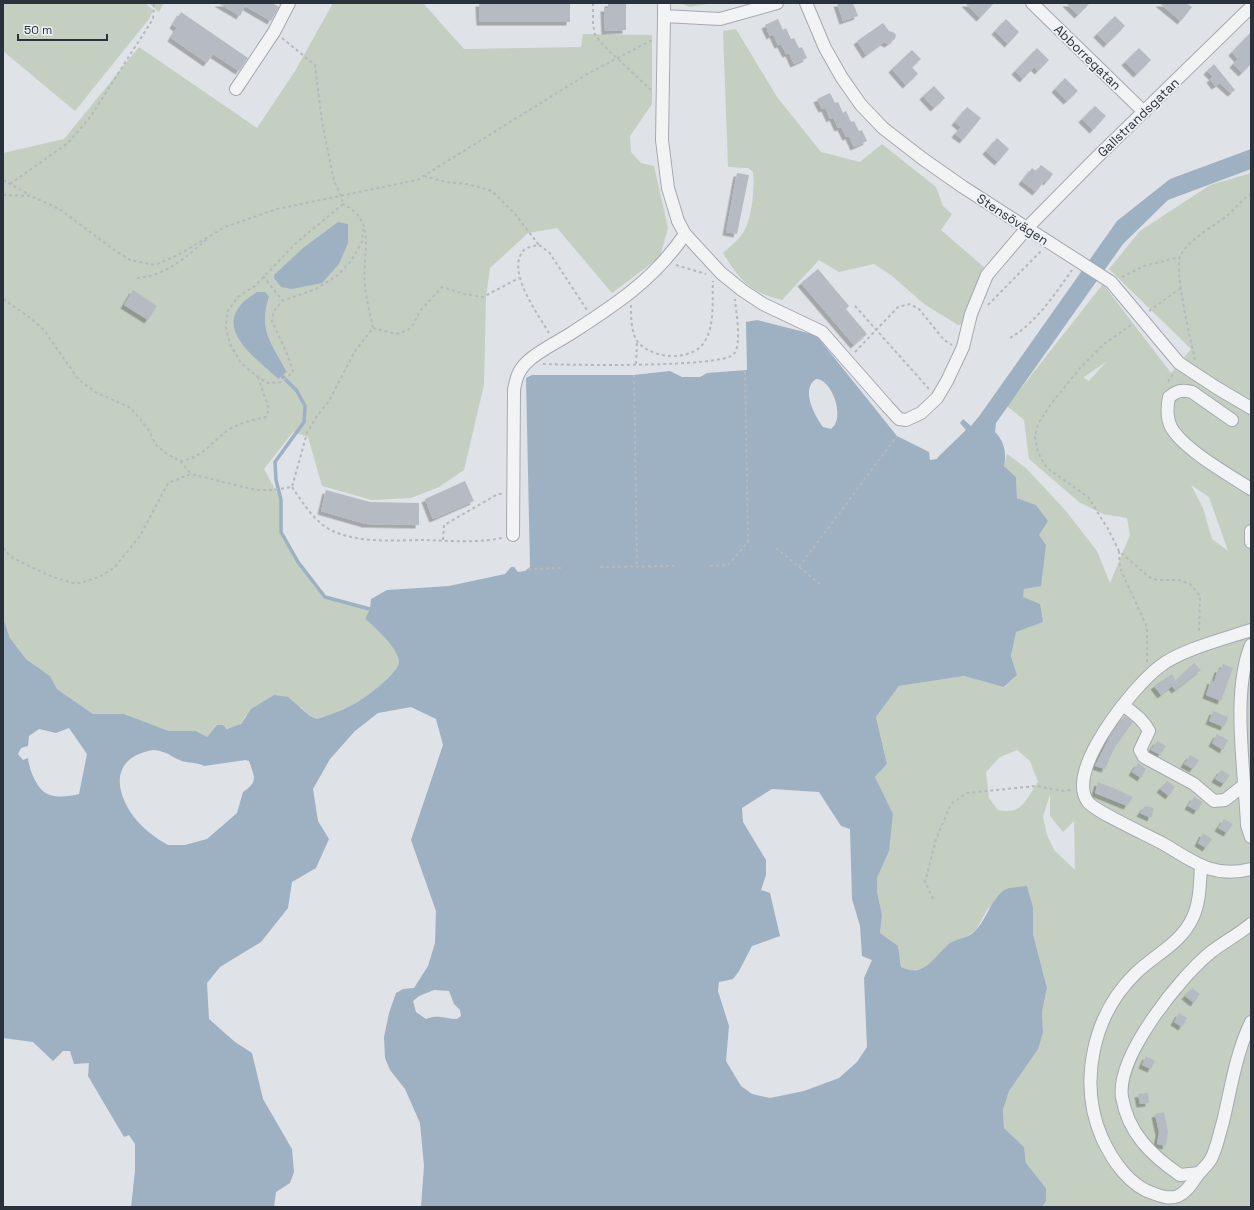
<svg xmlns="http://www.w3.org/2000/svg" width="1254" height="1210" font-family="'Space Grotesk',sans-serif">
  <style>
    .green { fill: #c5cfc1; fill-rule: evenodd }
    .water { fill: #9db1c3; fill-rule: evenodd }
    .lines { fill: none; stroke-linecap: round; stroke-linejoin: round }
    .stream { stroke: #9db1c3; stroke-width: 3.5 }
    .building { fill: #b6bbc3; filter: url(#shadow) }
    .minor-casing { stroke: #a5a9b0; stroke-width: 14 }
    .path { stroke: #b5b9be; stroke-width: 2; stroke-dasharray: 3 3; stroke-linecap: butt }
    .minor { stroke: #f1f3f5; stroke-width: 12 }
    .labels { text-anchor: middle; stroke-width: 3.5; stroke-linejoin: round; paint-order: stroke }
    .street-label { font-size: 13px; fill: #29313c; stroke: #eef1f4 }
  </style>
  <defs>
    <filter id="shadow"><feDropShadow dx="-3.5" dy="3.5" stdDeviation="0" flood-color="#0004"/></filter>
  </defs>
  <rect width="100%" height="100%" fill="#dfe2e6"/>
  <!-- green -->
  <g class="green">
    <polygon points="3,3 145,3 153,10 149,19 75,111 3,51"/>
    <polygon points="148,3 164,3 159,12"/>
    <path d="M333 3H423L464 49 581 47 583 34 652 35V104L630 136 631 152 641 163 654 166 668 228 660 257 612 293 557 228 528 233 490 268 486 297 484 385 464 470 439 487 411 498 372 500 322 486 308 437 293 432 264 469 281 500V532L298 562 325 597 370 609 365 619C375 626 400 650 399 662 398 674 363 700 352 705 341 711 329 715 317 719L310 716 301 707 246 715C238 730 232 731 217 725L207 737 196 731H169L124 714H93L57 689 50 676 26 659 10 638 3 618V153L64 139 139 47 257 128 295 71ZM257 292 269 297C258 330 272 344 287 372L278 379 263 364Z"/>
    <polygon points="680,3 712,3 690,7"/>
    <path d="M736 29 777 97 821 152 860 162 882 144 936 187 943 206 952 214 941 230 985 268 971 298 966 323 958 325 924 304 891 275 874 264 839 272 819 260 782 300C750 293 739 279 723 253 729 247 736 242 741 236 752 223 755 188 753 172L748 168 728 167 723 31Z"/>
    <path d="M1251 173V1207H1042L1046 1201V1188L1026 1163 1024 1147 1004 1128 1003 1110 1009 1091 1037 1049 1043 1033 1042 1012 1047 988 1033 934V907L1027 886 1006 889 987 910 976 930 963 939 952 942 926 968 909 971 901 967C901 953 891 941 880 933L882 915 877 891V878L889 851 875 777 887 764 876 717 899 686 964 676 1005 687 1017 675 1011 656 1024 589 1039 535 1036 505 1017 498 1016 477 1004 466 1007 454 1026 468 1066 511 1097 551 1110 583 1130 535 1127 518 1103 514 1079 502 1029 459 1024 420 1007 406 1103 284 1171 373 1191 349 1109 269 1140 231 1210 185ZM1106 362 1089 381 1084 378V377ZM1191 485 1209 497 1228 551 1212 539 1203 508ZM1017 750 1030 761 1038 782C1025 800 1023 815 998 810L989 798 986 772 1000 757ZM1050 794V816L1063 832 1074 821 1075 870 1054 850 1047 835 1043 817Z"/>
  </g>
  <!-- water -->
  <g class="water">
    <path d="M1251 149V169L1168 200 1123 244 996 423 995 432C1004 441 1007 453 1004 466L1016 477 1017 498 1036 505 1048 521 1039 535 1046 545 1041 586 1024 589 1023 597 1040 604 1043 622 1016 632 1011 656 1017 675 1004 687 964 676 899 686 876 717 887 764 875 777 893 814 889 851 877 878V891L882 915 880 933 898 946 901 967C925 979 934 956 950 943 956 939 967 939 975 931 986 921 991 898 1006 889 1011 887 1021 887 1027 886L1033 907V934L1047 988 1042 1012 1043 1033 1038 1049 1009 1091 1003 1110 1004 1128 1024 1147 1026 1163 1046 1188V1201L1042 1207H421L424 1166 420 1123 405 1089 390 1070 385 1058 384 1037 389 1013 396 993 403 989 414 988 428 966 435 943 436 911 411 840 443 745 436 719 411 707 378 713 355 731 330 759 313 789 318 821 329 839 316 868 292 882 288 908 261 942 220 967 207 983 209 1019 235 1042 252 1053 263 1099 292 1149 294 1172 290 1183 276 1192 274 1207H131L135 1171V1144L129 1135 124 1137 88 1076 89 1063 74 1064 70 1051H63L53 1061 33 1042 3 1038V618L10 638 26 659 50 676 57 689 93 714H124L169 731H196L207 737 217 725H223L227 729 241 724 251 709 274 695 288 697 310 716 317 719C329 715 341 711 352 705 363 700 398 674 399 662 399 649 374 626 365 619L370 609 371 599 387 590 449 586 505 574 511 567H514L518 572 525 571 530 567 526 378 532 375H634L670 371 682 377H700L707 373 747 370 746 322 757 320 816 335 897 436 929 452 930 460 937 459 938 457 966 430 960 423 963 419 971 426 980 415 1117 221 1170 179ZM816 379C832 379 846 418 831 429L823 427C815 416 800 390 816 379ZM69 728 87 754 79 794C70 796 60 798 50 795 38 792 29 770 28 758L23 760 18 754 21 748 28 746 29 736 39 729 56 733ZM153 750C169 751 172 759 186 762 192 763 199 763 204 766L246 760 249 761C254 776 259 782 243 792L237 813 207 839 185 845H168C157 839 142 828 134 817 113 789 112 757 153 750ZM772 789 819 792 841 826 850 829 852 899 860 926 862 956 872 960 864 978 867 1047 857 1062 839 1078 804 1091 770 1098 752 1094 741 1086 726 1061 729 1026 718 991 719 982 733 979 739 971 752 946 780 936 770 893 761 890 766 875V860L743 822 742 808ZM434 990 449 991 454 1004 460 1010 461 1016 457 1019C445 1019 438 1014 426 1019L416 1012 413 1001 419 996Z"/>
    <polygon points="338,222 348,224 348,243 339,264 322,283 292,289 281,287 274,278 274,275 303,248"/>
    <path d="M257 292H265L269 297C258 330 272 344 287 372L278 379C261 362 217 333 240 306 244 300 252 296 257 292Z"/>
  </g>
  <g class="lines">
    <!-- stream -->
    <polyline class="stream" points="282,376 297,391 305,406 304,422 275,462 276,480 281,500 281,532 298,562 325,597 370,609"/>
  </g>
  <!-- building -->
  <g class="building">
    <polygon points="218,3 272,3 279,7 271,21 245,6 240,16"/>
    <polygon points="479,3 570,3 570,22 480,22"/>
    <polygon points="608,3 626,3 626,30 605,31 604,8 608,8"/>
    <polygon points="837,3 853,3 858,16 843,21"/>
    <polygon points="965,3 994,3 980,18"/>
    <polygon points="1066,3 1090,3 1078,15"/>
    <polygon points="1159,3 1186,3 1192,7 1181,21"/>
    <polygon points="181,12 248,58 239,71 213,54 207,63 171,38 177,28 173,25"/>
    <polygon points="1115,16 1125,26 1107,44 1097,34"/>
    <polygon points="778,19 783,30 786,28 791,39 794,38 799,48 802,47 807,58 794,64 789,53 786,54 781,44 778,45 773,34 770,36 765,25"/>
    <polygon points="1006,19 1019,32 1008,44 995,31"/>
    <polygon points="883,23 889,31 893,32 896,35 895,39 888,44 884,42 866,55 857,41"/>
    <polygon points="1251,32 1251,64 1242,73 1233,64 1238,59 1232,52"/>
    <polygon points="1037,48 1049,60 1038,71 1034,67 1023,79 1015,71"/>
    <polygon points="1139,48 1151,60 1137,74 1125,62"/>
    <polygon points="912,50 921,59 912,67 918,74 906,85 892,69"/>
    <polygon points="1214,64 1235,90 1231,93 1220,83 1215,86 1210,79 1213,77 1207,71"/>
    <polygon points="1065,78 1078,91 1067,101 1055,89"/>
    <polygon points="934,86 945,98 934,108 923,96"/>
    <polygon points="830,93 835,103 838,102 843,113 846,111 851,122 854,121 859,131 862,130 867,141 854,147 849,136 846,137 841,127 838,128 833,117 830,119 825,108 822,109 817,99"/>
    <polygon points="1095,106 1106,116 1093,130 1082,119"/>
    <polygon points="967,107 981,118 963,140 955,134 961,127 955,122"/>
    <polygon points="997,138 1009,149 998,162 986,151"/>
    <polygon points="1041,165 1053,174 1047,182 1045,180 1036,192 1022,181 1032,168 1036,171"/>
    <polygon points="737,173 749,175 737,234 726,232"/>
    <polygon points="818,269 849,306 846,309 867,334 854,345 801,283"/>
    <polygon points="133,290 157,306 148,320 124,305"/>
    <polygon points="465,481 474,501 433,519 425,499"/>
    <polygon points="326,490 370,502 419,503 419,525 366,524 321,511"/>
    <polygon points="1194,663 1201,670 1175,690 1172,686 1161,695 1154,686 1172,674 1176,681"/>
    <polygon points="1223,664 1233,668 1221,701 1206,695 1211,680 1214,682 1218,669 1221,669"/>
    <polygon points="1213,711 1228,717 1224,727 1209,721"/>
    <polygon points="1125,716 1133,722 1115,747 1105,769 1095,766 1111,734"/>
    <polygon points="1217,734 1228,740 1223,750 1212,743"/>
    <polygon points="1157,741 1166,746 1160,755 1151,750"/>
    <polygon points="1190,755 1199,760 1193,769 1184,764"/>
    <polygon points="1138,763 1146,769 1141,778 1132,772"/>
    <polygon points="1221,770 1230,775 1224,784 1215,779"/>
    <polygon points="1167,781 1175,787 1169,796 1160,789"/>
    <polygon points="1098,782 1118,790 1133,797 1127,806 1095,793"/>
    <polygon points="1194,797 1203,802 1197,811 1188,806"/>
    <polygon points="1145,806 1154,808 1151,818 1140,813"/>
    <polygon points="1224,819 1233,824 1227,833 1218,828"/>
    <polygon points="1203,833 1212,839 1206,848 1198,843"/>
    <polygon points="1192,988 1200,994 1194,1003 1185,996"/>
    <polygon points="1179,1013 1187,1018 1182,1027 1174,1022"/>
    <polygon points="1146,1056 1155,1061 1151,1069 1142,1065"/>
    <polygon points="1148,1093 1149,1103 1140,1104 1138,1094"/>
    <polygon points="1164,1112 1168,1132 1166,1146 1157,1144 1159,1132 1155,1114"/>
  </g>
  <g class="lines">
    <!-- minor casing -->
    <g class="minor-casing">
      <g id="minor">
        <polyline points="664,3 664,16 720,19 777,3"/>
        <polyline points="806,3 825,48 842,78 861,105 883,128 923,159 963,187 1111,282 1179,363 1217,388 1251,408"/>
        <polyline points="1032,3 1144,112"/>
        <polyline points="664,16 662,140 668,188 678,221 685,234 721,273 742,290 763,304 822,332 887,406 899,419 906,420 921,413 937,398 947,381 963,347 971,314 987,275 1027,228 1093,161 1251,7"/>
        <polyline points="236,89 274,32 289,3"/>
        <path d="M1232 420 1192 392C1182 389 1177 391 1169 397 1167 407 1166 417 1171 427 1183 449 1229 475 1251 489"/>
        <polyline points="1251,531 1251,542"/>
        <path d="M513 535 514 390C516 379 518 371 526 363 538 351 556 343 570 334 615 305 655 279 685 234"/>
        <path d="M1251 630C1224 639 1180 650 1159 667 1134 686 1064 771 1088 802 1096 812 1147 835 1162 843 1193 861 1213 879 1251 869"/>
        <path d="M1251 645C1231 693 1245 773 1247 825L1251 837"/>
        <path d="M1123 705C1133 713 1143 719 1149 731L1140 750 1144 757 1194 784 1214 801 1225 800 1244 785"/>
        <path d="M1201 866C1200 882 1200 902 1193 917 1181 944 1155 954 1135 974 1093 1015 1078 1083 1102 1138 1112 1160 1130 1187 1155 1194 1163 1197 1170 1199 1178 1196 1187 1192 1192 1183 1197 1176 1201 1170 1207 1166 1211 1159 1217 1148 1219 1134 1223 1122 1231 1088 1236 1053 1251 1022"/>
        <path d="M1199 1173 1180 1175C1151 1155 1128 1133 1122 1097 1116 1056 1181 976 1211 952 1224 942 1239 934 1251 924"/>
      </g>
    </g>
    <!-- path -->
    <g class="path">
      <polyline points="593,3 593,24 595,35 604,46 651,90"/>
      <polyline points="282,38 315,65 322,122 334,181 341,196 343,204"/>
      <polyline points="424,176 446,182 467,184 492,191 515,214 539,245"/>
      <polyline points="3,180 30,195"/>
      <polyline points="10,184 68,143 91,116 153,19 154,3"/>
      <polyline points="3,195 31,196 61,210 113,249 130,260 155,265 178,255 225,227 277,209 417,180 589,73 652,40"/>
      <polyline points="343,204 297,242 255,286 238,297 227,312 226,328 230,344 241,363 258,377 268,383 281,382 293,372 288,356 272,321 274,311 282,301 316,289 338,275 351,261 362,242 363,229"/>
      <polyline points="676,265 706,274"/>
      <polyline points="263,276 282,300"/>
      <polyline points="1122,277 1144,266 1179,257"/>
      <path d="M137 278C166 276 186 257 207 239"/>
      <polyline points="3,299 29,317 44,330 78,379 95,392 131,408 148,429 156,445 167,454 180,461 191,474"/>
      <path d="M631 305C631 316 631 332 637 341 652 360 693 362 705 341 715 325 712 299 713 281"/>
      <polyline points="988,305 1041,251"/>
      <polyline points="855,306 929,389"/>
      <polyline points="1149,311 1181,288"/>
      <polyline points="1131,325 1104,344 1081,367 1051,404 1038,424 1035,437 1038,453 1047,468 1088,497 1108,529 1119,551 1149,577 1157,580 1179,580 1190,584 1200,596 1199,634"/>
      <polyline points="373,328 396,334 408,330 413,325 420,311 442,287 464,294 483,297 519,278"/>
      <path d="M549 333C538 314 505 270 524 250 527 247 534 246 539 245L549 252 587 310"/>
      <path d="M1010 338C1036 323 1055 294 1072 270"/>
      <polyline points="855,352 898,307 910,304 919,309 944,340 952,345"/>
      <path d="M1195 360C1191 342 1174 270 1180 257 1187 240 1214 226 1228 215 1236 208 1242 199 1251 194"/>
      <path d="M543 364C568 365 723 368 734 354 742 343 736 313 735 299"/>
      <polyline points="636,364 637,341"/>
      <polyline points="634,375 637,567"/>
      <polyline points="1168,382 1173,374"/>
      <path d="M180 461C204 457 209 444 227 431 238 423 253 420 266 417L269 409 258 377"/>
      <path d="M292 487C303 503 315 523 333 531 361 544 397 540 426 540 451 541 478 543 502 538"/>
      <polyline points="443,540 444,525 498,494 502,494"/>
      <path d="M3 548 11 557 27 565 53 577 76 584 99 577 114 568 140 536 168 483 191 474 256 490H273L292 487 307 433 317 416 329 401 355 351 373 328C370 314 366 299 365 285 361 255 379 222 343 204"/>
      <polyline points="776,548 821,585"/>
      <polyline points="1119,551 1120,568 1147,627 1147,662"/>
      <polyline points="710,566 728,565 748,542 745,370"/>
      <polyline points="600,567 674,566"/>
      <polyline points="799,567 897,436"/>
      <polyline points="528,569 564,568"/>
      <polyline points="933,899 925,882 936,839 951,804 967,793 1036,786 1064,791 1071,790"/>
    </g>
    <!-- minor -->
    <use href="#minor" class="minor"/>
  </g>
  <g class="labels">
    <!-- street labels -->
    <g class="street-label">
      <text transform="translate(1088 57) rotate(44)" y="5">Abborregatan</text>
      <text transform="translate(1138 117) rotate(-44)" y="5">Gallstrandsgatan</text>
      <text transform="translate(1013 219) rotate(33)" y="5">Stensövägen</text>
    </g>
  </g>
  <!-- border -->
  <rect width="1254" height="1210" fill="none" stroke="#29313c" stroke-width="8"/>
  <!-- scale -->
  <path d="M18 34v6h89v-6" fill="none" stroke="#29313c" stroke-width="2"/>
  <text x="24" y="34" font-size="12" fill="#29313c" stroke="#eef1f4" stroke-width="3" paint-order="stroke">50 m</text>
</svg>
